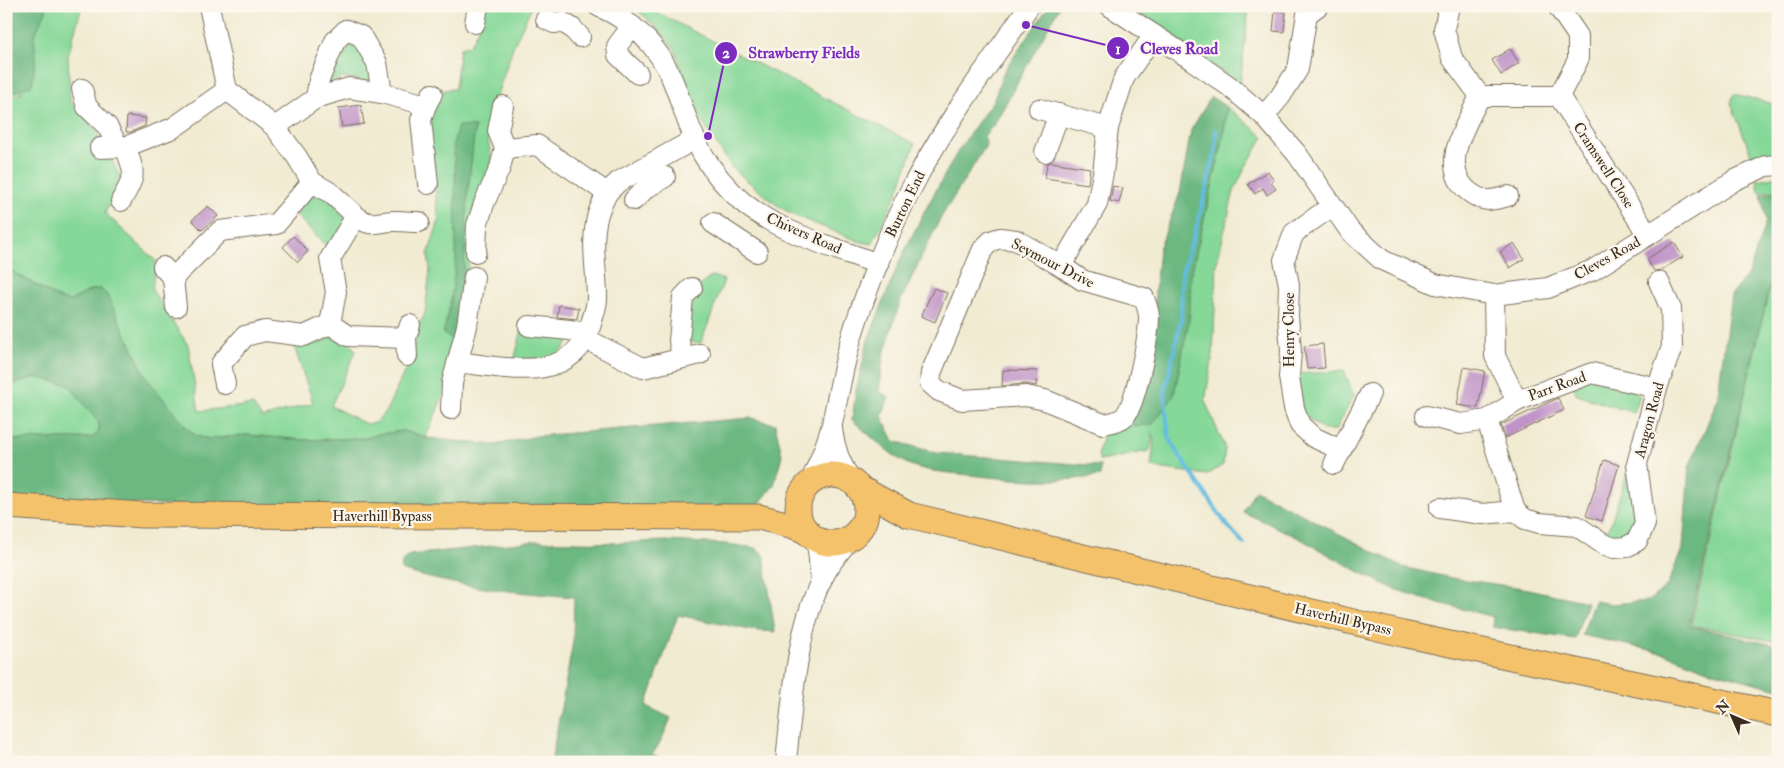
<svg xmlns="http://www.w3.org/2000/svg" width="1784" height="768" font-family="'IM FELL Double Pica',serif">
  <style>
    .green { fill: #86d899; stroke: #60815c }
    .forest { fill: #6cb881; stroke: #547150 }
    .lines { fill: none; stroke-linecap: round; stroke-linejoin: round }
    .stream { stroke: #63bce0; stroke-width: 4 }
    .building { fill: #bf93c8 }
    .minor-casing { stroke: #7b6e5d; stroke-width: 22 }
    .major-casing { stroke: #7b6e5d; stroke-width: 27 }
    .minor { stroke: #fff; stroke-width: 20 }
    .major { stroke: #f4c26a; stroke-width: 25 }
    .labels { text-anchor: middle; stroke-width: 4.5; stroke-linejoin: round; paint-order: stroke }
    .street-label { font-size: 15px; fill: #3b2a1e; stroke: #fbf7ec }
    .leader { fill: none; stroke: #7b2cbf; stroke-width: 2 }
    .callout-dot { fill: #7b2cbf; stroke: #fbf7ec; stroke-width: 2 }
    .mark-label { font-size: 15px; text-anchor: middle; font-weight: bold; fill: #fff }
    .callout-label { font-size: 16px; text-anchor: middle; font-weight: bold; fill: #7b2cbf; stroke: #fbf7ec; stroke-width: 4.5; stroke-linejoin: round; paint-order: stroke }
  </style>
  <rect width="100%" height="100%" fill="#fbf7ec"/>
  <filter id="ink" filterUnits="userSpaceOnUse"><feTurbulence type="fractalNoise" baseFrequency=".02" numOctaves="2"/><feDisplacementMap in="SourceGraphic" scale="10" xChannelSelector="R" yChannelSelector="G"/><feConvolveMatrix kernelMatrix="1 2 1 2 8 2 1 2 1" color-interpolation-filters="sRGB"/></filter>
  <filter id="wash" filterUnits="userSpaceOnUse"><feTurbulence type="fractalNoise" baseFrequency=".0096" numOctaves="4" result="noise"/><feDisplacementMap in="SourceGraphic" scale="20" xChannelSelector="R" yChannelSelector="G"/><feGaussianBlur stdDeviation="1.12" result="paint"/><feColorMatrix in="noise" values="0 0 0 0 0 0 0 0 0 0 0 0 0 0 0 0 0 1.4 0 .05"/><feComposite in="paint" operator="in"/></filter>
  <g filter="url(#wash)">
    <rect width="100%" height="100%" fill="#f1ebd2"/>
    <!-- green -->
    <g class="green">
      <polygon points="6,6 82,6 68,55 70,101 96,130 122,180 105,213 156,261 152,290 188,345 199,411 253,405 262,418 313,403 294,346 322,342 326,338 334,336 351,344 356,351 331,406 366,424 375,423 386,411 409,362 420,323 425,314 430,270 428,255 439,220 427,128 435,102 444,90 455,89 460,48 470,45 478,29 485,6 532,6 513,47 497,95 496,120 488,140 492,162 470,254 467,277 448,384 426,437 404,431 379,434 366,438 304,440 247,435 208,439 197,436 188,429 147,379 107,295 101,289 91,290 70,301 60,299 6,268 6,98 21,94 23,91 6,96"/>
      <polygon points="638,6 644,6 915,144 897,194 872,244 861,242 793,215 774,203 732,168 699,117 674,48 655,26 636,9"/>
      <polygon points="1128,6 1249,6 1240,85"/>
      <polygon points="356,40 376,84 345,78 327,82 341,42"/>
      <polygon points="1734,94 1778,105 1778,159 1754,162 1731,103"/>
      <path d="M1227 107 1264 137 1246 166 1234 191 1217 262 1213 354 1205 401 1225 448 1223 465 1207 475 1151 467 1154 442 1152 431C1151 438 1154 446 1148 451L1100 461C1095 451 1102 442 1105 432L1128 423 1189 320 1191 274 1223 139Z"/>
      <polygon points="1778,176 1778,191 1759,192 1757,180"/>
      <polygon points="324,194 347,217 347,224 326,246 296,215 309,197"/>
      <polygon points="1778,252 1778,642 1691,625"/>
      <polygon points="712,276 724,280 701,343 684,342 687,296"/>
      <polygon points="522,329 574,335 557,357 514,361"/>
      <polygon points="1344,371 1354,395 1336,430 1324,430 1302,414 1295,374"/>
      <polygon points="36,377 70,385 99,423 99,432 92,438 6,440 6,386"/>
      <polygon points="1592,377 1635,391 1640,396 1634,413 1577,395 1572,383"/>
      <polygon points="1629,468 1637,530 1624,541 1610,537 1605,533 1610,525"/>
    </g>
    <!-- forest -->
    <g class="forest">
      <polygon points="15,6 46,6 46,11 34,36 36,57 32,85 6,94 6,18"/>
      <path d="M1049 6H1060L995 123 984 136 986 142 985 147 940 219 900 302 883 357 879 392 889 397 882 416 894 441 936 453 1100 466V476C1056 483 1014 480 970 475 951 473 930 472 913 466 894 460 868 433 852 420L856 391 868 340 900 260 924 212 958 151 994 99 1004 71Z"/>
      <polygon points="1211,97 1227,107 1223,139 1191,274 1189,320 1174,395 1152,425 1134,426 1130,423 1151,374 1154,349 1155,291 1159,249 1180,193 1191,130"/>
      <polygon points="458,126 475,127 468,191 462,309 455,340 443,334 451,300 456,258 455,167 453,144"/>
      <polygon points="1778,192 1778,252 1689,626 1778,646 1778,689 1711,671 1663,653 1582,635 1594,601 1612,604 1648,601 1667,586 1683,547 1689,467 1717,401 1731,295 1749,273 1766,221 1761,194"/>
      <polygon points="6,268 60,299 70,301 91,290 101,289 107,295 147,379 188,429 197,436 208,439 247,435 304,440 366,438 379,434 404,431 427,438 495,445 537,436 750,418 775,424 782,455 774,485 756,508 181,506 6,497 6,440 92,438 99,432 99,423 69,385 36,377 6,387"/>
      <polygon points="1255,490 1403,567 1451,578 1523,588 1587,602 1575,639 1492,627 1493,617 1420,598 1392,588 1356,570 1297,537 1243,512"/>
      <path d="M536 541 619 543 667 541 726 544 756 548 765 556V564L775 632 750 630 678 615 646 706 671 718 661 741 652 755 674 762H551L573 642 574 597C516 592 458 588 401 570 401 562 403 558 410 555Z"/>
    </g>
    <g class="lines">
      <!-- stream -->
      <polyline class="stream" points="1216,130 1215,152 1207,185 1196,229 1182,273 1181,320 1165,392 1166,413 1169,437 1177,452 1226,524 1244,544"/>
    </g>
    <g id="blocks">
      <!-- building -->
      <g class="building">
        <polygon points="1275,11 1286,12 1284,32 1273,31"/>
        <polygon points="1510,49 1519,63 1501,75 1492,60"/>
        <polygon points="361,105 364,124 342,127 339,108"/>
        <polygon points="127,116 146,118 145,126 131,132 126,132"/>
        <polygon points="1051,162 1090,168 1088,184 1045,178 1047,164"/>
        <polygon points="1268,171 1274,180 1271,183 1276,189 1267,195 1263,188 1255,194 1248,184"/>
        <polygon points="1113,186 1123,188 1119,203 1110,201"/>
        <polygon points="208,206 218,216 202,230 192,220"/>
        <polygon points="293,236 308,251 298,262 283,247"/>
        <polygon points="1674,242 1683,257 1661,270 1654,271 1647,259"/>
        <polygon points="1514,243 1524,259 1510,268 1500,252"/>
        <polygon points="934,288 947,293 935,322 921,316"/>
        <polygon points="559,305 579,308 577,319 557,317"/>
        <polygon points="1323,344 1325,368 1307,369 1304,346"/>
        <polygon points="1464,367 1485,371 1478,408 1457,405"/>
        <polygon points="1003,370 1037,371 1036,386 1026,384 1002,386"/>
        <polygon points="1558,398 1564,410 1505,438 1501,425"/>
        <polygon points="1604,460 1619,465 1602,521 1586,516"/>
      </g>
    </g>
  </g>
  <g filter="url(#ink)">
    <use href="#blocks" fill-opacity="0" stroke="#7b6e5d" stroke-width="1"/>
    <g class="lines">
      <!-- minor casing -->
      <g class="minor-casing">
        <g id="minor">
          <polyline points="209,6 227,90 275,127 297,157 312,182 331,193 356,216 330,259 336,292 330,324 348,336 406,338"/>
          <path d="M598 6C631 20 658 45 672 79 680 98 686 120 695 139 704 159 717 177 732 192 767 230 831 246 878 264"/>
          <polyline points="1110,6 1192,60 1229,86 1264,116 1297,154 1350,231 1382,260 1435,284 1494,295 1548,288 1593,270 1735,180 1766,166 1778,165"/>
          <polyline points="1449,6 1444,29 1452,58 1480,96 1559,96 1648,235"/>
          <polyline points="546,19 554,23 562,22 572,28 580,37"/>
          <polyline points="475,23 478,6"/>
          <polyline points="632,26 617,46 618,55 638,74"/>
          <polyline points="82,89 87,107 107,126 118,146"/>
          <path d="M1480 96C1467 124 1438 165 1468 191 1483 203 1491 201 1508 196"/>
          <polyline points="1559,96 1578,60 1578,36 1559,8"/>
          <polyline points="316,98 319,80 335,41 346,30 361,36 377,63 382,93"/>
          <polyline points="1039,109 1108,128"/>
          <polyline points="1264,116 1280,97 1298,69 1307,14 1318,6"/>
          <polyline points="275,127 316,98 349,88 382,93 426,105"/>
          <polyline points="100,148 125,147 173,128 227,90"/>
          <polyline points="505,148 537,145 607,193 618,182 695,139"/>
          <polyline points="1045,152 1059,114"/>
          <polyline points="428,184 421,120 426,105 432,94"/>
          <polyline points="634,200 646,188 665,177"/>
          <path d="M121 201C136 174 136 175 125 147"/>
          <polyline points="1332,206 1294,233 1284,260 1289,285 1288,316 1291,351 1289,377 1294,408 1300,425 1313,437 1341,450"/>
          <path d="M356 216C372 229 377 221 394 221 402 221 410 222 419 222"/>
          <polyline points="713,223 757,252"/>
          <path d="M1000 238 1016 240 1061 266 1082 280 1144 298C1146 304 1149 311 1149 317 1149 336 1136 402 1125 416 1120 421 1110 423 1103 424L1045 400 1026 396 962 400 939 391 930 383 931 373 983 249 991 241Z"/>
          <polyline points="476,252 477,225 485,201 500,168 505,148 498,131 503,106"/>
          <polyline points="1061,266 1097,204 1103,173 1108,128 1124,78 1154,35"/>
          <polyline points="163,267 173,278 176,307"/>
          <polyline points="173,278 220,231 276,224 312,182"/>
          <polyline points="1494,295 1495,356 1517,401"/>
          <polyline points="529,326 570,330 588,334"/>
          <polyline points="586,339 643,368 700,354"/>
          <polyline points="407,356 406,338 410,325"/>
          <polyline points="682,358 679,341 683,297 692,288"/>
          <path d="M459 362C506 368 574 385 591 324 593 316 597 307 597 298 597 270 590 242 598 214 600 207 604 200 607 193"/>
          <polyline points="225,384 221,364 245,336 265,331 304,336 330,324"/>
          <polyline points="451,409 452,383 467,326 474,277"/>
          <polyline points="1426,416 1461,424 1487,420 1517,401 1592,373 1657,388"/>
          <polyline points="1487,420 1515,511 1525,519 1539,523 1577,526 1603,544 1614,548 1626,547 1637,541 1645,524 1637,464 1657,388 1672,347 1671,309 1659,282"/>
          <path d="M832 429C834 448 840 464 851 480"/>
          <polyline points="1334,464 1370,394"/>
          <path d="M809 485C818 465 827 445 832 424 840 387 846 350 859 314 874 272 889 231 910 191 943 126 988 66 1029 6"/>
          <polyline points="1440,508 1482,514 1515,511"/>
          <polyline points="812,536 818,549 821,582"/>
          <path d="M786 762C792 704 796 633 821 581 829 564 840 550 852 537"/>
        </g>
      </g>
      <!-- major casing -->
      <g class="major-casing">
        <g id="major">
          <circle cx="832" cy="509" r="34"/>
          <polyline points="859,488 909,515 1403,634 1778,714"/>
          <polyline points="6,506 142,515 759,517 794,526 808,532"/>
        </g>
      </g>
      <!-- minor -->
      <use href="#minor" class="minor"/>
      <!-- major -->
      <use href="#major" class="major"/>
    </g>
  </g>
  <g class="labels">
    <!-- street labels -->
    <g class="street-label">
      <text transform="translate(1604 165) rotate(57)" y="5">Cramswell Close</text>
      <text transform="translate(905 204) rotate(-64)" y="5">Burton End</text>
      <text transform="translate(804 233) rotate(24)" y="5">Chivers Road</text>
      <text transform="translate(1607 258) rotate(-29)" y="5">Cleves Road</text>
      <text transform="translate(1053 263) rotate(27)" y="5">Seymour Drive</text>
      <text transform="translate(1289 330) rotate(-90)" y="5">Henry Close</text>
      <text transform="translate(1557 386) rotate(-20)" y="5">Parr Road</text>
      <text transform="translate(1649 420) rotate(-75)" y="5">Aragon Road</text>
      <text x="382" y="521">Haverhill Bypass</text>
      <text transform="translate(1343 619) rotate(13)" y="5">Haverhill Bypass</text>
    </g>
  </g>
  <!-- callouts -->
  <path class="leader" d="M1026 25L1118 48M708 136L726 53"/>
  <g class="callout-dot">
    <circle cx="1026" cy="25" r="5"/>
    <circle cx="708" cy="136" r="5"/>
    <circle cx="1118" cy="48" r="12"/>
    <circle cx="726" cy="53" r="12"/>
  </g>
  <g class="mark-label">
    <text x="1118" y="54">1</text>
    <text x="726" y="58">2</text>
  </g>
  <g class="callout-label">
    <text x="1179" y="54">Cleves Road</text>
    <text x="804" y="58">Strawberry Fields</text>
  </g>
  <!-- margin -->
  <rect width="1784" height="768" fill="none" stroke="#fbf7ec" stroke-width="25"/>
  <!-- north arrow -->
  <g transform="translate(1732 716) rotate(315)" stroke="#fbf7ec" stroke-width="4" paint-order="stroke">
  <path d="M0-4L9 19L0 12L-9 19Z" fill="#3b2a1e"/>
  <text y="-8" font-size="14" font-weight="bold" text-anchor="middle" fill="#3b2a1e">N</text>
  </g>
</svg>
